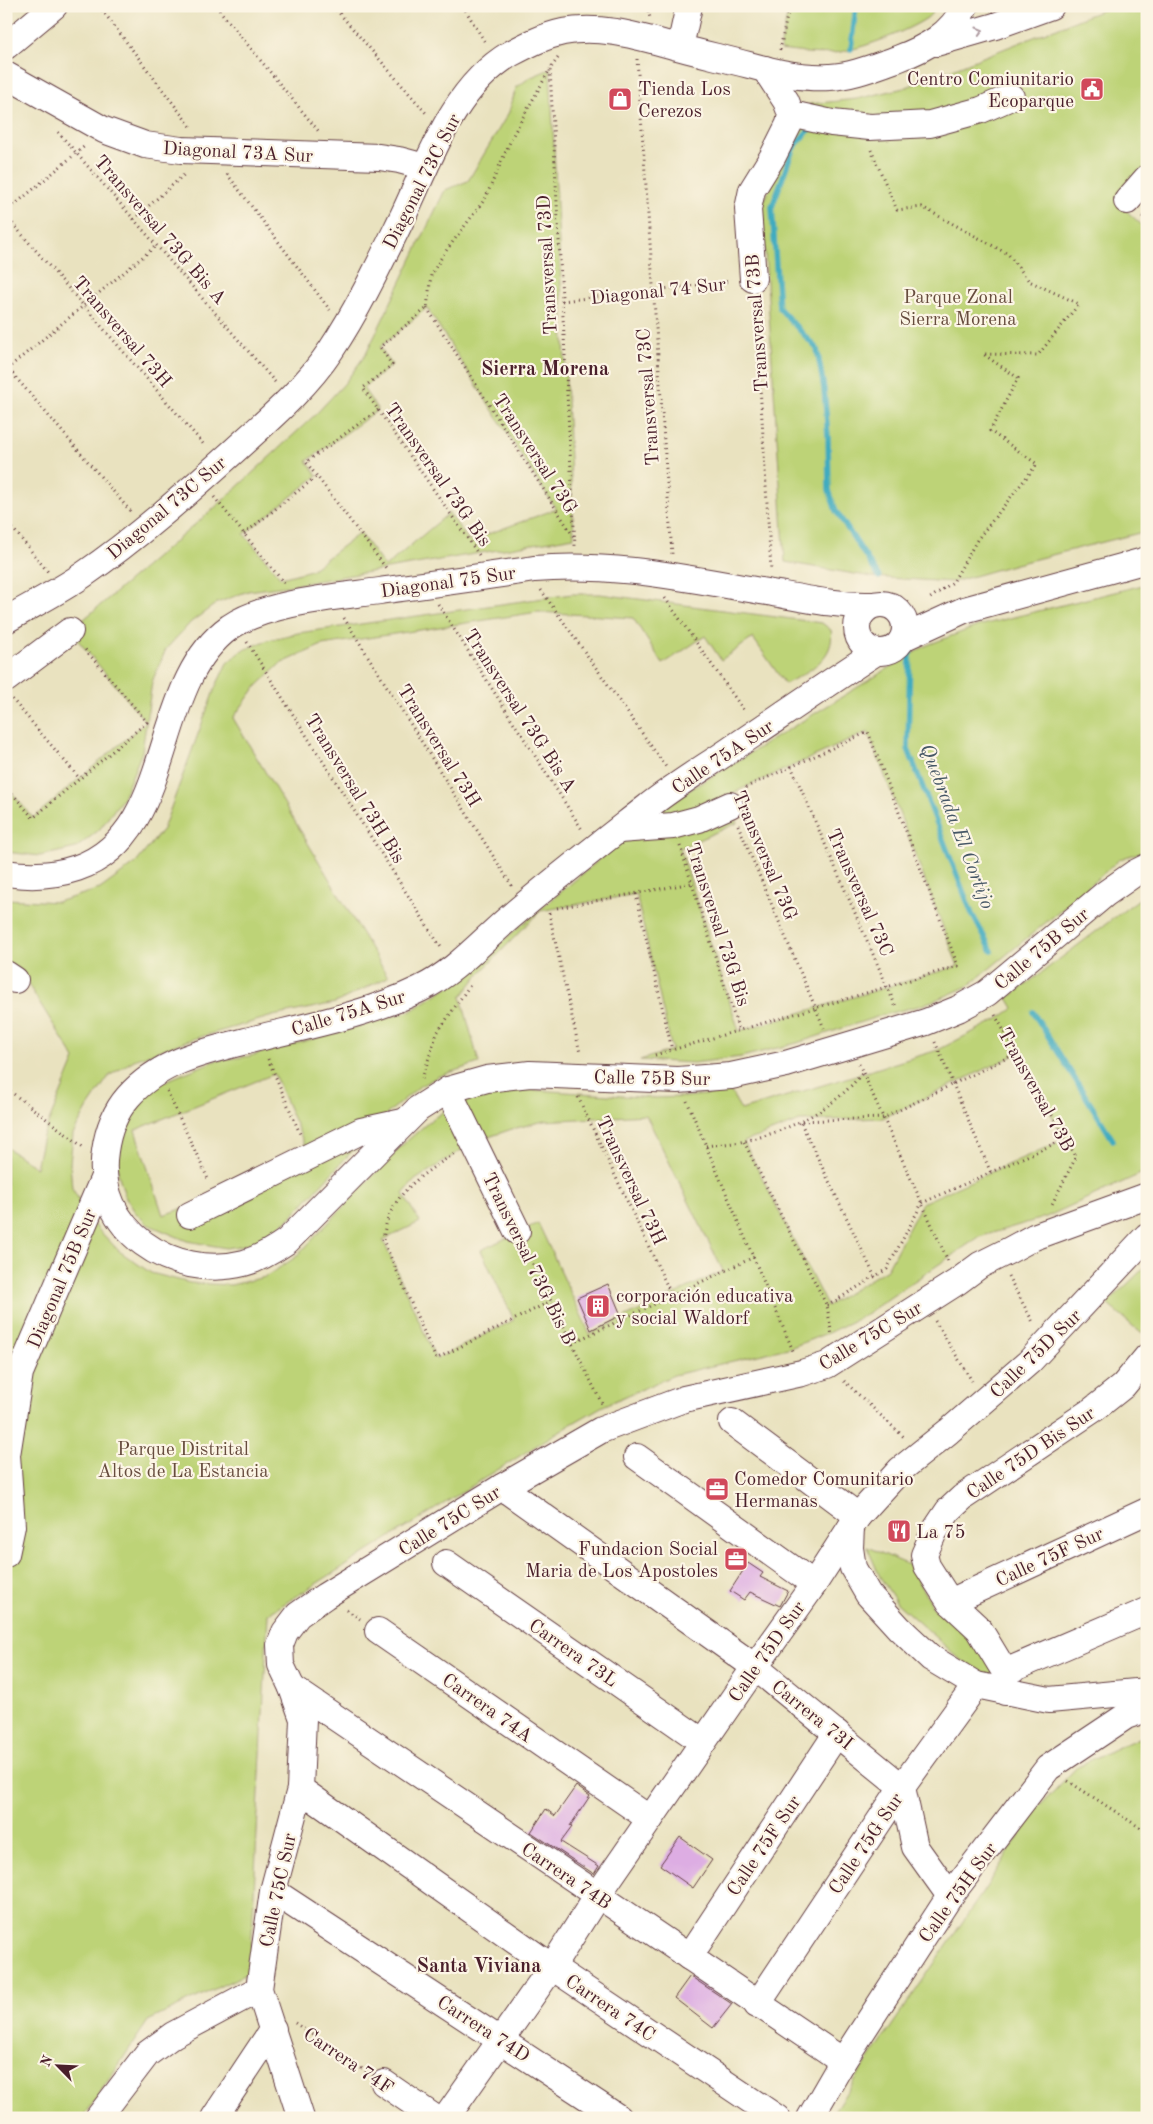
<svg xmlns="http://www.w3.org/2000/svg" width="1153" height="2124" font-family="'Old Standard TT',serif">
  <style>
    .green { fill: #bdd377; stroke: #847951; fill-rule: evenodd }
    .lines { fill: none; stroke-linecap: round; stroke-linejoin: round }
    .stream { stroke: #40abbf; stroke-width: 5.5 }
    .building { fill: #ddade3 }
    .minor-casing { stroke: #623c41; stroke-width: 28 }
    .path { stroke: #623c41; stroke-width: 3; stroke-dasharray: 1 4; stroke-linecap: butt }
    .minor { stroke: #fff; stroke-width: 26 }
    .oneway { stroke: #ae9aa0 }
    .labels { text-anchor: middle; stroke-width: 4.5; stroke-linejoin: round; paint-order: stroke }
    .poi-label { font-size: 19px; fill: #4a1f2b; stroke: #fcf5e5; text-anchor: start }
    .street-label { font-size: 19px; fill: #4a1f2b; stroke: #fcf5e5 }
    .park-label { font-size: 19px; fill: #674c3e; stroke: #fcf5e5 }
    .neighbourhood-label { font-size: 20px; font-weight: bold; fill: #4a1f2b; stroke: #fcf5e5 }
    .water-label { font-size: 20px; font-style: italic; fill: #465766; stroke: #fcf5e5 }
  </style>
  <rect width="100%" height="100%" fill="#fcf5e5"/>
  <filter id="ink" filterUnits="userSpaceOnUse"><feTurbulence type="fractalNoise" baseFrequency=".02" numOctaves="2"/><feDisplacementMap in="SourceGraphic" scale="10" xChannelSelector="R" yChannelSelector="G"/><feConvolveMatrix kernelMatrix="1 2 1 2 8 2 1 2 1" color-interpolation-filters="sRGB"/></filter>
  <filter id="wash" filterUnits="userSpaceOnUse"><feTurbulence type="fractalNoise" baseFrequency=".0096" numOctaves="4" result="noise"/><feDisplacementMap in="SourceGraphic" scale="20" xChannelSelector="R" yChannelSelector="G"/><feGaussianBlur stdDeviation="1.12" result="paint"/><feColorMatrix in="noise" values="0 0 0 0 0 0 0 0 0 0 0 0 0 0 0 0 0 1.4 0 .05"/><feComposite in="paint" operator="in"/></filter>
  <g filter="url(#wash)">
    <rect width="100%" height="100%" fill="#e9e2bf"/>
    <!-- green -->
    <g class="green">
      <path d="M789 6H937C934 10 931 15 927 18 906 32 859 50 834 53 816 55 798 52 780 50Z"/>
      <polygon points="1113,6 1140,6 1147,16 1147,165 1116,201 1147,230 1147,531 1016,564 953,582 872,577 785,562 762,205 810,104 857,99 904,88"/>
      <path d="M550 69 574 537 287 586 248 591 217 603 191 622 166 649 152 682 142 752 123 798 99 830 76 848 40 856 6 852V786L33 818 146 722 70 631 219 504 316 414 344 384 366 354 445 190 468 181 509 112 516 88 529 78ZM427 308 556 509 469 541 449 513 385 567 360 533 311 570 281 578 244 534 317 476 307 461 378 410 363 388 392 365 380 347Z"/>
      <path d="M1147 584V850L1120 859 1060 911 968 986 948 995 919 1006 886 1014 797 1043 741 1057 693 1063 640 1060 672 1050 636 894 540 911 481 972 461 997 479 1063 439 1076 420 1086 388 1113 288 1220 256 1241 240 1246 226 1248 187 1241 147 1224 135 1212 125 1196 118 1173 117 1136 135 1105 156 1085 214 1061 250 1056 361 1026 411 1011 449 986 662 807 925 646 978 626ZM868 732 958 966 739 1031 680 848 737 823 726 796ZM274 1074 307 1150 216 1197 163 1215 135 1130Z"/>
      <path d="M572 594H600L822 623 831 630C836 659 807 672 785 684L753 638 721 660 705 636 663 664 633 618 538 612 322 645 280 664 255 688 233 718 388 977 335 1003 273 1016 186 1041 134 1060 109 1076 88 1107 73 1134 70 1163 72 1188 94 1225 119 1251 151 1273 190 1283 231 1285 265 1277 296 1257 400 1147 431 1120 465 1097 506 1088 653 1098 685 1097 731 1092 741 1110 938 1050 998 1019 1014 1008 1008 998 1147 893V1171L1046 1217 979 1237 863 1316 830 1332 792 1347 674 1375 603 1406 566 1427 268 1614 250 1972 148 2021 83 2118H6V1147L36 1168 43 1136 75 1059 21 973 6 963V899L57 902 100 889 136 863 163 829 215 688 227 663 241 651 268 640 298 633ZM1017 1054 1065 1139 922 1203 887 1269 827 1306 744 1142 800 1121 883 1118ZM646 1115 723 1271 590 1334 538 1223 481 1250 514 1320 436 1359 383 1240 420 1222 403 1194 415 1180 474 1142 512 1129 544 1121Z"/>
      <polygon points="1147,1265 1147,1328 1141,1333 1107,1304"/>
      <polygon points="867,1547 909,1565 933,1608 981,1641 997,1679 963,1662 897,1603 880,1577"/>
      <polygon points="1147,1734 1147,2118 829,2118 985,1889 1035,1811 1078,1766"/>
    </g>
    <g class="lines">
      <!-- stream -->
      <g class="stream">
        <polyline points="851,49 856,6"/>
        <polyline points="813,127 804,135 793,149 772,207 779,308 817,349 824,389 828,436 829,490 836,511 879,577"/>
        <polyline points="910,649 908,749 972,914 992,951"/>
        <polyline points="1033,1012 1113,1140"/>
      </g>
    </g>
    <g id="blocks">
      <!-- building -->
      <g class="building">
        <polygon points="608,1284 621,1315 591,1330 577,1298"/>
        <polygon points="748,1563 763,1573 760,1577 788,1591 780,1606 750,1592 744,1600 730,1591"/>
        <polygon points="576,1786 590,1796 570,1826 572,1827 561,1842 599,1866 594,1874 531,1832 546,1809 555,1816"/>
        <polygon points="680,1837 712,1860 693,1888 660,1865"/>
        <polygon points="690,1976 732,2004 713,2028 674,1998"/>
      </g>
    </g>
  </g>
  <g filter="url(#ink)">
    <use href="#blocks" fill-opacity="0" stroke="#623c41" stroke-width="1"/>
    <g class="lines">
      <!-- minor casing -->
      <g class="minor-casing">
        <g id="minor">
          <polyline points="936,43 995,26 1051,6"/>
          <polyline points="6,46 54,6"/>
          <polyline points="680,47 689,6"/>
          <polyline points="6,75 104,130 145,145 181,150 379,157 399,160 425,167"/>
          <polyline points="791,114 832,123 870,127 930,124 981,110 1011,97"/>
          <polyline points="1127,201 1147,178"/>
          <polyline points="753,279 748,209 752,190 773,156 789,124 791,114 786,101 765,69"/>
          <circle cx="881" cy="628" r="24"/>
          <path d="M6 620C32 605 58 592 83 575 137 538 186 494 235 450 269 419 305 389 331 350 359 308 381 261 403 216 430 159 453 88 510 54 527 45 544 36 563 32 602 24 643 38 681 48 704 54 726 59 749 65 775 72 803 79 830 77 853 76 876 66 897 59 926 48 951 35 965 6"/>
          <polyline points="903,638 964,610 1147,560"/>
          <path d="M876 652C827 684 779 717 730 750 702 769 672 787 646 808 600 844 553 880 509 918 481 942 454 973 420 989 369 1014 312 1025 258 1038 211 1050 161 1059 128 1097 114 1113 108 1130 105 1151 93 1230 173 1281 244 1263 259 1259 274 1250 287 1241L418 1109 448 1090 487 1079 530 1074 678 1080 731 1076 786 1064 926 1022 958 1009 987 993 1105 894 1135 873 1147 867"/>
          <polyline points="6,679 70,631"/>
          <polyline points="619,830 673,826 699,819 730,805"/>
          <path d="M6 873C31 877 53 876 77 868 178 833 149 685 230 627 267 602 336 597 380 591 431 584 483 577 534 569 613 562 689 579 767 592 802 598 837 606 872 605"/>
          <polyline points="6,974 15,980"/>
          <polyline points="448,1090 517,1231"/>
          <polyline points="190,1215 361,1131 403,1122"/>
          <polyline points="732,1422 858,1516"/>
          <polyline points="637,1457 814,1584"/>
          <polyline points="502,1487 755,1667 902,1787 915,1847 950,1896"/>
          <polyline points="851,1527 850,1548 853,1568 868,1594 899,1628 931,1658 976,1685 1049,1700 1147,1691"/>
          <polyline points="6,1554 12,1526 7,1455 20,1373 103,1179"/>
          <polyline points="446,1563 703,1742"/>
          <polyline points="950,1602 1147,1511"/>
          <polyline points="378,1631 650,1819"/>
          <polyline points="1005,1672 1147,1611"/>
          <polyline points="292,1688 843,2061"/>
          <polyline points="1005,1692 1005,1672 979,1629 950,1602 927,1566 924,1555 934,1532 948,1511 963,1497 1094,1409 1123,1386 1147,1357"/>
          <polyline points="300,1789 552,1967 777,2118"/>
          <polyline points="273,1891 619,2118"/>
          <polyline points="689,1957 837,1733"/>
          <polyline points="757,2005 902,1787 976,1685"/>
          <polyline points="384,2083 435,2118"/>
          <polyline points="98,2118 147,2054 173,2035 259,1989"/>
          <polyline points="214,2118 273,2029"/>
          <polyline points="301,2118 259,1989 273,1891 300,1789 303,1719 292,1688 281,1665 280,1645 285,1632 298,1615 325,1596 502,1487 601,1430 684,1399 802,1373 827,1365 957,1282 980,1265 1008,1251 1034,1237 1147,1196"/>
          <polyline points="446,2118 552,1967 597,1896 755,1667 814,1584 858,1516 900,1470 949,1431 1029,1362 1147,1236"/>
          <polyline points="810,2118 843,2061 950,1896 1048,1768 1126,1716 1147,1709"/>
        </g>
      </g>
      <!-- path -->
      <g class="path">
        <polyline points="99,6 191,127"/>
        <polyline points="216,6 320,133"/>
        <polyline points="333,6 426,113"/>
        <polyline points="463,6 486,44"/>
        <polyline points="647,6 650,18"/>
        <polyline points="780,50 789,6"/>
        <polyline points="558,58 550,69 575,546"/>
        <polyline points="637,59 672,554"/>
        <polyline points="58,132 275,382"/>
        <polyline points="871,150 897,210 922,207 1008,254 1029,281 1079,304 1038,355 983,354 1018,378 990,431 1037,464 977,540 953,582 929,599"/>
        <polyline points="227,174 330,310"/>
        <polyline points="6,212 86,145"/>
        <polyline points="6,216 205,446"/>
        <polyline points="1142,216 1147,220"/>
        <polyline points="134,219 186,173"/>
        <polyline points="562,301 730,281"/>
        <polyline points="755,302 771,570"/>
        <polyline points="427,308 574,537"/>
        <polyline points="6,366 131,512"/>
        <polyline points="7,369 157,245"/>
        <polyline points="378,410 306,462 386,568"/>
        <polyline points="214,497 284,583"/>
        <polyline points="6,520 48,572"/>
        <polyline points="244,534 317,476"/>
        <polyline points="479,555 363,388 392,365 380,347 427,308 431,275 443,255 485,199 513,135 550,69"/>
        <polyline points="541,590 666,767"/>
        <polyline points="665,598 745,712"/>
        <polyline points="438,604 583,831"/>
        <polyline points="344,618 512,886"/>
        <polyline points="247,642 442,949"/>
        <polyline points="12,699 80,779"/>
        <polyline points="791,766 896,1007"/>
        <polyline points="6,786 33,818 147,722 83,647"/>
        <polyline points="738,825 824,1028"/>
        <polyline points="680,846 739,1031"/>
        <polyline points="636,894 672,1050"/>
        <polyline points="557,908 692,883"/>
        <polyline points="549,913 580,1053"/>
        <polyline points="995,1015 1076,1157 1051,1206"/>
        <polyline points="935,1042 991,1173"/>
        <polyline points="655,1055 958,966 868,732 744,788"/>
        <polyline points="268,1059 301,1136"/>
        <polyline points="859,1064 948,1261"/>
        <polyline points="422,1079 437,1033 470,985"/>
        <polyline points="6,1088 83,1147"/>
        <polyline points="167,1091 209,1181"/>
        <polyline points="578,1097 672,1296"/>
        <polyline points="687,1101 794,1353"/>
        <polyline points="744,1142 827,1306 832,1336"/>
        <path d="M706 1146C719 1144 732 1144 745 1141 788 1131 835 1109 862 1073"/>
        <path d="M454 1154C419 1176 388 1196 383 1240L436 1359 551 1301"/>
        <polyline points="526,1250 603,1406"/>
        <polyline points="1008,1276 1034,1324"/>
        <polyline points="875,1277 800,1121 883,1118 1017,1053"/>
        <polyline points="827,1306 887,1269 922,1203 1065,1139"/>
        <polyline points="935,1321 972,1381"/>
        <polyline points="572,1343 754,1257"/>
        <polyline points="844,1381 905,1438"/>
        <polyline points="347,1610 360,1619"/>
        <polyline points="1068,1781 1147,1832"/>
        <polyline points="295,2023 367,2072"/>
      </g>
      <!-- minor -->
      <use href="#minor" class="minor"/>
    </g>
    <!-- one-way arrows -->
    <defs><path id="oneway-chevron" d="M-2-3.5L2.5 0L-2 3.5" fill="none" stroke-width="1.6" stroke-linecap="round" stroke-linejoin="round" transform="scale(1.25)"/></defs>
    <use class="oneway" href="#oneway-chevron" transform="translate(980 31) rotate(-16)"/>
  </g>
  <!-- icons -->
  <defs>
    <g id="civic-square" transform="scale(1.25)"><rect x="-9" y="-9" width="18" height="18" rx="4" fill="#d1495b" stroke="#fcf5e5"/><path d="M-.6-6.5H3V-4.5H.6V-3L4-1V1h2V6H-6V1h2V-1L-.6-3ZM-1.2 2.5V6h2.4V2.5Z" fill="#fff"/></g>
    <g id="shop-square" transform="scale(1.25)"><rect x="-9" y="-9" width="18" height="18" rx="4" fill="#d1495b" stroke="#fcf5e5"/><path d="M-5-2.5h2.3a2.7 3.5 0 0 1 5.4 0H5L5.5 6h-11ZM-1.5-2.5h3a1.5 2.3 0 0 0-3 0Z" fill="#fff"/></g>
    <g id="building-square" transform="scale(1.25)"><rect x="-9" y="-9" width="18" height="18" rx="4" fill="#d1495b" stroke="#fcf5e5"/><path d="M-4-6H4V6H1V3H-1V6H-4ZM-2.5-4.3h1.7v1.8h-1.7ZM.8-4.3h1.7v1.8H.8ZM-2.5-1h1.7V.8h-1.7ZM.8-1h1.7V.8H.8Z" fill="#fff"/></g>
    <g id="office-square" transform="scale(1.25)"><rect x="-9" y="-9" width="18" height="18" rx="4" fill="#d1495b" stroke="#fcf5e5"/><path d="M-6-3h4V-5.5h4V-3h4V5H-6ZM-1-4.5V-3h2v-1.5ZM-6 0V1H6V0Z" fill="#fff"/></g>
    <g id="restaurant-square" transform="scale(1.25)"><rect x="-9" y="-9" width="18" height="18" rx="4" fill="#d1495b" stroke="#fcf5e5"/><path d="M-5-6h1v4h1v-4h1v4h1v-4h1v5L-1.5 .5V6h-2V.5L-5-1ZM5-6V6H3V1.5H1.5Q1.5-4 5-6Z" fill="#fff"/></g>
  </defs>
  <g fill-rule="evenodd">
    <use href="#civic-square" x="1092" y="89"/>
    <use href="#shop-square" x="620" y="99"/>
    <use href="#building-square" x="598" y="1306"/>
    <use href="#office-square" x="717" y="1489"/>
    <use href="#restaurant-square" x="899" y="1531"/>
    <use href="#office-square" x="736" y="1559"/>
  </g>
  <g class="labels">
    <!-- poi labels -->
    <g class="poi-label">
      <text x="1074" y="85" text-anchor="end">Centro Comiunitario<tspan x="1074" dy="22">Ecoparque</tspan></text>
      <text x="638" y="95">Tienda Los<tspan x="638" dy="22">Cerezos</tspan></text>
      <text x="616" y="1302">corporación educativa<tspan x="616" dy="22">y social Waldorf</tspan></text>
      <text x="734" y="1485">Comedor Comunitario<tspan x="734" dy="22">Hermanas</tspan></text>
      <text x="916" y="1538">La 75</text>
      <text x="718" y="1555" text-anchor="end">Fundacion Social<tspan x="718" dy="22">Maria de Los Apostoles</tspan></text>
    </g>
    <!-- street labels -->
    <g class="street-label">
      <text transform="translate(238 151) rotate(3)" y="7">Diagonal 73A Sur</text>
      <text transform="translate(421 181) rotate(-63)" y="7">Diagonal 73C Sur</text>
      <text transform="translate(161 229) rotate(49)" y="7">Transversal 73G Bis A</text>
      <text transform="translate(546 265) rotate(-93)" y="7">Transversal 73D</text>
      <text transform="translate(658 290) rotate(-6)" y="7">Diagonal 74 Sur</text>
      <text transform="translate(756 323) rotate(-94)" y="7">Transversal 73B</text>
      <text transform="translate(123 331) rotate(49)" y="7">Transversal 73H</text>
      <text transform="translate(647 397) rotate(-94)" y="7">Transversal 73C</text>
      <text transform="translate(536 453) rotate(57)" y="7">Transversal 73G</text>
      <text transform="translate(439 474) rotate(55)" y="7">Transversal 73G Bis</text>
      <text transform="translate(166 507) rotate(-40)" y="7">Diagonal 73C Sur</text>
      <text transform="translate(448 581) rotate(-8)" y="7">Diagonal 75 Sur</text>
      <text transform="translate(521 710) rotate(57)" y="7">Transversal 73G Bis A</text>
      <text transform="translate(440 745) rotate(58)" y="7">Transversal 73H</text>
      <text transform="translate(722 756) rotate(-34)" y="7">Calle 75A Sur</text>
      <text transform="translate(356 788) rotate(58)" y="7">Transversal 73H Bis</text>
      <text transform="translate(766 855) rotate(67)" y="7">Transversal 73G</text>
      <text transform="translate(861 892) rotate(66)" y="7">Transversal 73C</text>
      <text transform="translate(719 924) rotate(72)" y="7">Transversal 73G Bis</text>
      <text transform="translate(1041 948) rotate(-40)" y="7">Calle 75B Sur</text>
      <text transform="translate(348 1012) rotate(-17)" y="7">Calle 75A Sur</text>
      <text transform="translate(652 1077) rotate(1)" y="7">Calle 75B Sur</text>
      <text transform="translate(1037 1089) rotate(61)" y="7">Transversal 73B</text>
      <text transform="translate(632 1180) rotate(65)" y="7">Transversal 73H</text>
      <text transform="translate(530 1258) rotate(64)" y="7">Transversal 73G Bis B</text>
      <text transform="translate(61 1278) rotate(-67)" y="7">Diagonal 75B Sur</text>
      <text transform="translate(870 1335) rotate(-31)" y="7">Calle 75C Sur</text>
      <text transform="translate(1035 1353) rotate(-44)" y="7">Calle 75D Sur</text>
      <text transform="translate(1030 1452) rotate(-34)" y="7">Calle 75D Bis Sur</text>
      <text transform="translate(449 1520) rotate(-32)" y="7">Calle 75C Sur</text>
      <text transform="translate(1049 1556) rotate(-25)" y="7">Calle 75F Sur</text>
      <text transform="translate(766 1651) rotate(-55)" y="7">Calle 75D Sur</text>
      <text transform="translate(574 1652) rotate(35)" y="7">Carrera 73L</text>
      <text transform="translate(488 1707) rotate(35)" y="7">Carrera 74A</text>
      <text transform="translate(813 1714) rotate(39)" y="7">Carrera 73I</text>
      <text transform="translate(865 1843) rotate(-56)" y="7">Calle 75G Sur</text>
      <text transform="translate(763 1845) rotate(-56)" y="7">Calle 75F Sur</text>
      <text transform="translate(567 1875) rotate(34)" y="7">Carrera 74B</text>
      <text transform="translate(277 1890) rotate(-78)" y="7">Calle 75C Sur</text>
      <text transform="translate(957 1892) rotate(-54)" y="7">Calle 75H Sur</text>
      <text transform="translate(611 2007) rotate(34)" y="7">Carrera 74C</text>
      <text transform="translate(484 2028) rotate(33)" y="7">Carrera 74D</text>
      <text transform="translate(349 2060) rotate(34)" y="7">Carrera 74F</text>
    </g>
    <!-- park labels -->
    <g class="park-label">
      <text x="958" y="303">Parque Zonal<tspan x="958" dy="22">Sierra Morena</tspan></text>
      <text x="183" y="1455">Parque Distrital<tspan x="183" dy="22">Altos de La Estancia</tspan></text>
    </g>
    <!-- neighbourhood labels -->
    <g class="neighbourhood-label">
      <text x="545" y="375">Sierra Morena</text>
      <text x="479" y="1972">Santa Viviana</text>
    </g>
    <!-- water labels -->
    <g class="water-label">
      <text transform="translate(958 826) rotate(69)" y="7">Quebrada El Cortijo</text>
    </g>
  </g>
  <!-- margin -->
  <rect width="1153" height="2124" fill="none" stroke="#fcf5e5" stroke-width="25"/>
  <!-- north arrow -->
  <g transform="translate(58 2066) rotate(294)" stroke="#fcf5e5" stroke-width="4" paint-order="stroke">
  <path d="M0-4L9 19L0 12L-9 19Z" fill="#4a1f2b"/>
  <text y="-8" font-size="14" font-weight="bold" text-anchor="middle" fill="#4a1f2b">N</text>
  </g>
</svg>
